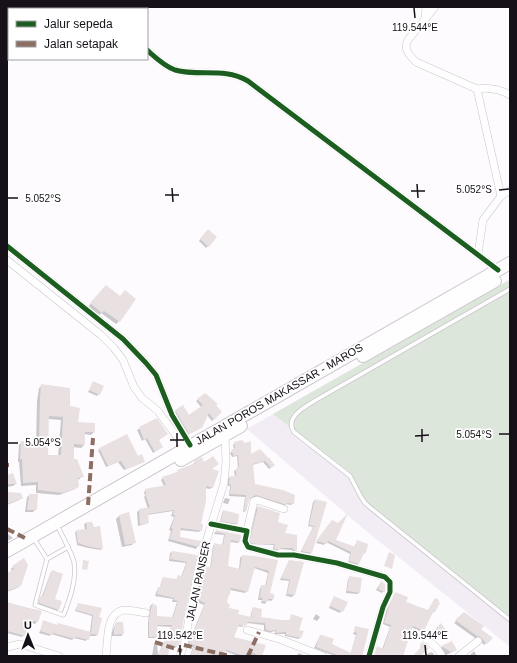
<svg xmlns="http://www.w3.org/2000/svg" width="517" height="663" font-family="Arial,sans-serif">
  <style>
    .built { fill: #f2edf4 }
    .green { fill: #dde6da }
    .shadow { fill: #0003; fill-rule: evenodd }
    .building { fill: #e8e0e1; fill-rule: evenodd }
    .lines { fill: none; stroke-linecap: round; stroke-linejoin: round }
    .service-casing { stroke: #cbc7cc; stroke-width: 5 }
    .minor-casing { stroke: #cbc7cc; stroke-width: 8 }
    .trunk-casing { stroke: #cbc7cc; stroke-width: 14 }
    .service { stroke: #fffeff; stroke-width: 3.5 }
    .minor { stroke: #fffeff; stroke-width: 7 }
    .trunk { stroke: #fffeff; stroke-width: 12 }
    .quiet { stroke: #8d6e63; stroke-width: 4; stroke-dasharray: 8 4; stroke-linecap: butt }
    .cycleway-casing { stroke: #fff; stroke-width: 8 }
    .cycleway { stroke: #1b5e20; stroke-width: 5 }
    .ticks { fill: none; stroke: #161118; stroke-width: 1.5 }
    .labels { text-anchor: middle; stroke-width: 3.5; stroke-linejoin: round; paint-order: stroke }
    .street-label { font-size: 11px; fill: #161118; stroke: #fff }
    .ticks-label { font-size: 10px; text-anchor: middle; fill: #161118; stroke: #fff; stroke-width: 3.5; stroke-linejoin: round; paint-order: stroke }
  </style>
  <rect width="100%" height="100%" fill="#fdfbfe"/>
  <!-- built -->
  <polygon class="built" points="510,279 510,647 365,530 247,429"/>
  <!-- green -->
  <polygon class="green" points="510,280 510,618 365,501 347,470 273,414"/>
  <!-- shadow -->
  <g class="shadow">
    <polygon points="206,232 208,246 206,248 199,241"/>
    <polygon points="103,289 120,297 119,321 116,324 101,313 99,316 88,307"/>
    <polygon points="93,383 99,394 97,396 88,392"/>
    <path d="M42 385 69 406 77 423 94 432 91 435 84 434V445L81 448 73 447V460L83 476 78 480V486L75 489 59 495 36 493V485L21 486 19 462H18L19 445 22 442 36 444 37 401 39 388ZM48 419 61 420 58 456H47Z"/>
    <polygon points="205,394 221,412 212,421 207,415 199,429 187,435 174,413 176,411 188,416 201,407 196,401"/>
    <polygon points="156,419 160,448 153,453 145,439 142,441 137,430"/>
    <polygon points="235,443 250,456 268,460 269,458 274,465 269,469 263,462 252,465 254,485 293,503 291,505 286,504 284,506 253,497 249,499 246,511 243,512 245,497 229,496 230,486 228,486 228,479 230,477 235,477 234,471 238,469 237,456 232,457 230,453 234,450 233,445"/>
    <polygon points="100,449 144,462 124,470 118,462 106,467 98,450"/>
    <polygon points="195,462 204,463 210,470 213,487 210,489 205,488 200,525 201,530 199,532 180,530 178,538 200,542 196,549 168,541 171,531 169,530 174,517 171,516 173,511 147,515 148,522 146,524 138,526 137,512 139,510 148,509 144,497 145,496 144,492 146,490 164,486 161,480 163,478 194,465 193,464"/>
    <polygon points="7,476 16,484 13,486 7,487"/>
    <polygon points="7,493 22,498 19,500 7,505"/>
    <polygon points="30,495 36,509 33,512 25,512 27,497"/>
    <polygon points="225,498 230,499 228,504 223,503"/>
    <polygon points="315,500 325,503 311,553 309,555 300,553 313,527 308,526 313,502"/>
    <polygon points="258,507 277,523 296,550 294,552 292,552 292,550 279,549 277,552 272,551 274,545 249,544 249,543 256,509"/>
    <polygon points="223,511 237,524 235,525 220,522 222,513"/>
    <polygon points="128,513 134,542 132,545 122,547 116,519 119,516"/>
    <polygon points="86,523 92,523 102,548 101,550 88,548 77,545 75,532 77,531 85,530 84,524"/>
    <polygon points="331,523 335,540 354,547 358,541 365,553 363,554 357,566 348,563 350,554 326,542 324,545 316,543"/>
    <polygon points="216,531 240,536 239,542 238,543 230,542 227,567 239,570 240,558 242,556 276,561 269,594 273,595 273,599 271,601 267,600 265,604 261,603 262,600 258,600 260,588 262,586 265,586 268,573 254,568 247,591 245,593 230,590 226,603 228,609 237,615 250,618 252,610 253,608 259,618 289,621 292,616 300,637 299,639 285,636 285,634 275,634 275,631 268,633 264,632 264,625 246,623 242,627 237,626 233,637 261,656 238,656 225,651 222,656 190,656 193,647 188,646 188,644 204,605 196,602 202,570 204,568 210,568 213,546 215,544 222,546 224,535 214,534"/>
    <polygon points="7,534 8,534 13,538 7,541"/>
    <polygon points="172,552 196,556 176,641 177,646 175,648 169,645 167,656 152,656 154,644 157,642 158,655 171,627 156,626 157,636 155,638 148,638 148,623 150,606 152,604 156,617 172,618 177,602 172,602 173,599 155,596 157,590 160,588 162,580 163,578 176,580 178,576 181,577 186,563 169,561 170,553"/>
    <polygon points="23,560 20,586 17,588 7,592 7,575 12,572 11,569 13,567"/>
    <polygon points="289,561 294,595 292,597 286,596 289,581 280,580"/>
    <polygon points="52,571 54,600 58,610 57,611 38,605 40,598 42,596 51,572"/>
    <polygon points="350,578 359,593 357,594 346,593 348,579"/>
    <polygon points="381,582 384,591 382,593 376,590"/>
    <polygon points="395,594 405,602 428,611 435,599 434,612 432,613 422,632 411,627 402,656 382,656 380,655 390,627 383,624 386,611"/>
    <polygon points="333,599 346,603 340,613 329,608"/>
    <polygon points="7,603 40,611 37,622 35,624 28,622 24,635 22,637 7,633"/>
    <polygon points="78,604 98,618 97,635 96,636 89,636 86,641 74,638 72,640 51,634 50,636 39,633 44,622 57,626 90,632 92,616 75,611"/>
    <polygon points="464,613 479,629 491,638 484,645 478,638 475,638 454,623"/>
    <polygon points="316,614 320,617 317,621 313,619"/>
    <polygon points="116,623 123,634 121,636 112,636 112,632"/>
    <polygon points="441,624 445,630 440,635 435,630"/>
    <polygon points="356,627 368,630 362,656 350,656 356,635 353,634"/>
    <polygon points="320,636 330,645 347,656 335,656 314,648"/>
    <polygon points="452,642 456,650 444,656 440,648"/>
    <polygon points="474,651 477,656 469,656"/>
    <polygon points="432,652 435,656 422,656"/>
    <polygon points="299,653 306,656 296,656"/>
  </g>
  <!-- building -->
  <g class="building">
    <polygon points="208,229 217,237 209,247 200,239"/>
    <polygon points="106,285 120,296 125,290 136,299 120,322 104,311 102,313 90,303"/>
    <polygon points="93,381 104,386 100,395 89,390"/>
    <path d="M41 384 70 388V406L80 408 78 422 95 423V432H85V445L74 444V459H77L84 477 78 478 79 487 63 493 38 490V482L23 483 22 459H20L21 441 39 443 40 398ZM49 416 63 417 61 455H48Z"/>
    <polygon points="205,393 218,404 216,405 222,412 214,420 209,413 202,428 189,434 175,410 183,405 189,415 203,405 197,399"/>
    <polygon points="157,418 168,434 159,440 163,447 155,452 147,438 144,440 139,427"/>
    <polygon points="127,434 138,456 142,454 145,462 126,469 121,461 108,466 99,448"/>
    <polygon points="242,440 245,443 251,441 251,454 260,449 275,465 271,468 265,461 253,464 255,484 283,490 295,495 294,504 287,503 287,505 256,495 250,498 246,511 244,510 246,495 230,494 231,485 229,484 230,476 236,476 236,468 239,467 238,455 234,456 231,450 235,448 234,442"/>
    <polygon points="213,456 219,464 212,469 219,471 213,488 206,486 206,501 201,524 203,524 202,531 181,528 180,537 201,541 199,547 169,539 173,529 171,528 175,515 173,515 174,510 148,514 149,523 140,525 139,509 150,507 145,494 146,493 145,489 166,485 162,477 178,472 177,470 196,463 194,461 202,457 204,462"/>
    <polygon points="13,473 17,484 7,484 7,475"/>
    <polygon points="7,492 21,493 23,498 7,504"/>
    <polygon points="29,494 38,494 37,510 27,510"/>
    <polygon points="315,499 327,502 312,553 301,551 314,526 309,525"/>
    <polygon points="258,506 280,513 278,522 288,525 285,533 297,535 297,551 293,550 293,548 281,548 280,550 274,549 275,544 257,544 251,543 250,540"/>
    <polygon points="223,510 239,514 238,524 221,521"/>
    <polygon points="129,512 136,543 125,545 119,515"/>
    <polygon points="348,513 336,540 355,547 357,540 368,544 366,553 364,553 359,564 349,561 351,552 328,541 327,544 316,541 332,520 338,523"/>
    <polygon points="86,522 92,522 94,527 100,526 103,549 90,547 78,543 76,530 87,529"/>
    <polygon points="216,530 241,535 240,542 231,540 228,566 240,569 242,555 255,556 278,560 270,593 274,594 274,599 268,599 268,602 262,601 263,598 260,598 261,585 266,585 269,571 255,567 248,592 231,588 230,595 228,595 227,602 230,605 229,608 239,610 238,614 251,617 253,607 262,609 261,617 281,620 290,620 291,614 303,618 299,630 304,631 301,638 286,635 286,632 276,633 276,630 270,631 266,630 265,623 247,622 247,625 244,626 239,625 234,637 266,645 262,656 259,656 248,650 245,656 226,650 223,656 190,656 195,645 189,644 190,641 205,603 198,600 197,601 204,567 211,567 214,543 223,545 225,534 216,532"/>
    <polygon points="172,551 197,555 181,634 178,640 180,641 178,647 170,644 168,656 157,656 172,625 157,625 158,637 149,637 149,620 152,603 157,606 157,616 173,617 178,601 174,600 174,598 157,594 158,587 161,587 163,577 177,579 178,575 182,576 187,562 170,559"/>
    <polygon points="389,552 395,555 392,569 384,566"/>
    <polygon points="24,558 28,565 21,586 7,591 7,573 14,569 12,566"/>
    <polygon points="83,560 89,561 87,570 82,569"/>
    <polygon points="289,560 304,562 295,595 287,594 290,580 281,578"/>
    <polygon points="52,570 63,574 55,599 62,601 59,610 39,603 41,595 43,596"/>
    <polygon points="349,576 362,578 360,593 347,591"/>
    <polygon points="381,581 385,584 385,592 378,589"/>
    <polygon points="395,592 408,597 406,602 428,610 435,598 439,600 438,602 440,603 435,612 433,612 424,631 413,626 403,656 374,656 377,646 383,649 391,625 384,623 388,609"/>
    <polygon points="334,596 348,602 343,612 330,606"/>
    <polygon points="7,602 35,610 35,609 42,611 38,622 30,620 25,636 7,631"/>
    <polygon points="78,603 102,608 99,617 102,618 98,635 91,634 93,615 76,610"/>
    <polygon points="464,612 484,626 481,629 493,638 487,644 480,637 477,636 455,620"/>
    <polygon points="43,620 57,625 58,623 91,632 89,640 75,637 75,639 53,633 52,635 40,631"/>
    <polygon points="116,622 123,622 124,634 114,635 114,630"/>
    <polygon points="441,623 446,630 442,634 436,628"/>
    <polygon points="355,626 369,629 362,656 336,656 337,655 316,647 320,635 322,635 334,639 332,644 351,653 357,633 354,632"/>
    <polygon points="452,641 457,650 451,652 441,646"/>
    <polygon points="422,642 429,648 421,656 413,656 420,648 420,645"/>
  </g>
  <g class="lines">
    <!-- service casing -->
    <g class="service-casing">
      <g id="service">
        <path d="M510 289 316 400C305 407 284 417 294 432L350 476 361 497 365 503 372 509 510 620"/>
        <polyline points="59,529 68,547"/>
        <polyline points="36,542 47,559"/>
        <path d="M68 547C70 552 73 557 74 562 77 579 70 598 64 614L63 615 35 605 47 559Z"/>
      </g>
    </g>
    <!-- minor casing -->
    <g class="minor-casing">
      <g id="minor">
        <polyline points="97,7 100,9"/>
        <path d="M435 7 408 40C403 49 409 55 416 62L477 89 501 196"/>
        <polyline points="425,19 426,7"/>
        <path d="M147 50C155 57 164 66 175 70 200 77 223 67 248 81L498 270"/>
        <path d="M477 89C489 87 499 89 510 95"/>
        <polyline points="7,246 123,339 146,363 156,375 172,415 190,445"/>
        <polyline points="478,254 483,220 501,196 510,190"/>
        <polyline points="7,260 101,335 114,348 123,360 134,387 142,398 158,411 185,448"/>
        <polyline points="211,524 247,531 245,541 248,547 278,555 294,555 337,563 385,577 390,582 390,592 383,607 369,656"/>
        <polyline points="247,531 254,501 257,500 284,509"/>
        <polyline points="247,630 279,639 323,656"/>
        <polyline points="426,639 436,647 441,654"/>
        <polyline points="7,647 20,644 59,656"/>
        <path d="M106 656C108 642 105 613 124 610 131 610 140 612 146 613"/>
        <polyline points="180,656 184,645 199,565 224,483 226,462 225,435"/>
        <polyline points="459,656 478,641"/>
      </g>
    </g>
    <!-- trunk casing -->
    <g class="trunk-casing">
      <g id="trunk">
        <polyline points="363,356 495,281"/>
        <polyline points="181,460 241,426"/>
        <path d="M7 551C175 455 342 358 510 263"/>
      </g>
    </g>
    <!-- service -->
    <use href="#service" class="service"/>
    <!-- minor -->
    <use href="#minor" class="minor"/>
    <!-- trunk -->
    <use href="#trunk" class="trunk"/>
    <!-- quiet -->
    <g class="quiet">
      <polyline points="7,465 9,465"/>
      <polyline points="88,505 93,438"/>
      <polyline points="7,529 27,539"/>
      <polyline points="155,642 182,651"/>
      <polyline points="184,645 230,656"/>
      <polyline points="248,656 259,632"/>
    </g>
    <!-- cycleway casing -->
    <g class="cycleway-casing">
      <g id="cycleway">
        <path d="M147 50C155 57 164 66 175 70 200 77 223 67 248 81L498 270"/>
        <polyline points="7,246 123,339 146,363 156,375 172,415 190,445"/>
        <polyline points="211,524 247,531 245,541 248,547 278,555 294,555 337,563 385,577 390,582 390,592 383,607 369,656"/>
      </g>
    </g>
    <!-- cycleway -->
    <use href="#cycleway" class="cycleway"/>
  </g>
  <!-- ticks -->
  <path class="ticks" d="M414 8 415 18M417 184 418 198M172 188 173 202M499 190 509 189M411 191H425M165 195H179M8 198H18M422 429V442M177 433V447M499 434H509M415 436 429 435M170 440H184M8 443H18M180 645V655M425 645 426 655"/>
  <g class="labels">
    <!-- street labels -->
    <g class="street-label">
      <text transform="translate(279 394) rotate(-30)" y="4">JALAN POROS MAKASSAR - MAROS</text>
      <text transform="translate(198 581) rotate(-78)" y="4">JALAN PANSER</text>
    </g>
  </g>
  <g class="ticks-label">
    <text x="415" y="31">119.544°E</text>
    <text x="474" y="193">5.052°S</text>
    <text x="43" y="202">5.052°S</text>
    <text x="474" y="438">5.054°S</text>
    <text x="43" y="446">5.054°S</text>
    <text x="180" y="639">119.542°E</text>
    <text x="425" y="639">119.544°E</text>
  </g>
  <!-- border -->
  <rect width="517" height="663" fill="none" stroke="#161118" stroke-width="16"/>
  <!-- legend -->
  <rect x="8" y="8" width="140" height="52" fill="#ffffff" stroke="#a2a0a3"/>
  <rect x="16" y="21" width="20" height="6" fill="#1b5e20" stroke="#a2a0a3"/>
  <text x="44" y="28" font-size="12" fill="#161118">Jalur sepeda</text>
  <rect x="16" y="41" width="20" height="6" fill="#8d6e63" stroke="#a2a0a3"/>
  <text x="44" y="48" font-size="12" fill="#161118">Jalan setapak</text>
  <!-- north arrow -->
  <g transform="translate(28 635) rotate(359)" stroke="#ffffff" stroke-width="3" paint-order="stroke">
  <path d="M0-3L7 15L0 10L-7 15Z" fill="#161118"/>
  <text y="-6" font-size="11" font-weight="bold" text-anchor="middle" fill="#161118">U</text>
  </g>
</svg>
